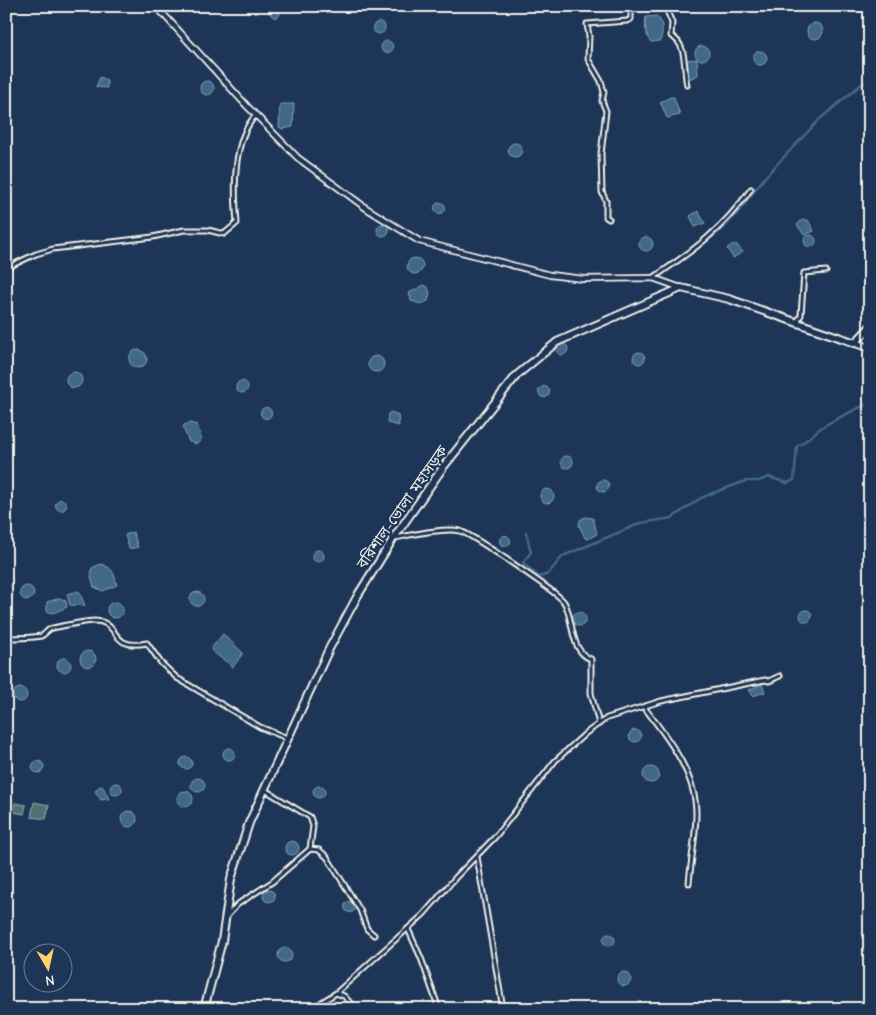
<svg xmlns="http://www.w3.org/2000/svg" width="876" height="1015" font-family="'Comic Neue','Noto Sans Bengali',sans-serif">
  <style>
    .green { fill: #4e6f70; stroke: #a1b0ac }
    .water { fill: #416889; stroke: #899faf }
    .lines { fill: none; stroke-linecap: round; stroke-linejoin: round }
    .canal { stroke: #416889; stroke-width: 2.5 }
    .street-casing { stroke: #f4f1e8; stroke-width: 7 }
    .secondary-casing { stroke: #f4f1e8; stroke-width: 8 }
    .highway-casing { stroke: #f4f1e8; stroke-width: 10 }
    .street { stroke: #1d3557; stroke-width: 3 }
    .secondary { stroke: #1d3557; stroke-width: 4.5 }
    .highway { stroke: #1d3557; stroke-width: 6 }
    .labels { text-anchor: middle; stroke-width: 4.5; stroke-linejoin: round; paint-order: stroke }
    .street-label { font-size: 15px; fill: #f4f1e8; stroke: #1d3557 }
  </style>
  <rect width="100%" height="100%" fill="#1d3557"/>
  <filter id="ink" filterUnits="userSpaceOnUse"><feTurbulence type="fractalNoise" baseFrequency=".02" numOctaves="2"/><feDisplacementMap in="SourceGraphic" scale="10" xChannelSelector="R" yChannelSelector="G"/><feConvolveMatrix kernelMatrix="1 2 1 2 8 2 1 2 1" color-interpolation-filters="sRGB"/></filter>
  <g filter="url(#ink)">
    <!-- green -->
    <g class="green">
      <polygon points="34,802 49,805 46,819 31,817"/>
      <polygon points="15,803 26,805 24,814 13,812"/>
    </g>
    <!-- water -->
    <g class="water">
      <polygon points="269,6 279,6 280,15 275,18 270,14"/>
      <path d="M657 16C664 23 663 33 660 41L651 42C646 37 644 24 646 17Z"/>
      <circle cx="379" cy="28" r="6"/>
      <circle cx="815" cy="31" r="8"/>
      <circle cx="387" cy="47" r="6"/>
      <circle cx="702" cy="53" r="7"/>
      <circle cx="760" cy="58" r="7"/>
      <polygon points="697,59 698,75 687,80 685,60"/>
      <polygon points="100,77 107,80 107,88 96,87"/>
      <circle cx="207" cy="88" r="7"/>
      <polygon points="671,97 674,97 680,115 667,118 660,102"/>
      <polygon points="280,104 294,104 293,127 282,129 279,127"/>
      <circle cx="515" cy="150" r="7"/>
      <circle cx="440" cy="208" r="5.5"/>
      <polygon points="698,211 705,223 695,227 690,216"/>
      <polygon points="802,220 808,220 814,231 804,235 797,225"/>
      <circle cx="383" cy="230" r="6"/>
      <circle cx="810" cy="241" r="6"/>
      <circle cx="646" cy="244" r="7"/>
      <polygon points="736,244 743,252 733,258 727,248"/>
      <circle cx="415" cy="266" r="8"/>
      <polygon points="424,285 428,287 430,293 428,301 421,304 411,301 409,293"/>
      <circle cx="562" cy="349" r="6"/>
      <circle cx="138" cy="359" r="9"/>
      <circle cx="639" cy="358" r="6"/>
      <circle cx="376" cy="364" r="8"/>
      <circle cx="74" cy="380" r="8"/>
      <circle cx="242" cy="387" r="6"/>
      <circle cx="544" cy="392" r="5.5"/>
      <circle cx="266" cy="413" r="5.5"/>
      <polygon points="391,412 398,415 399,426 387,423 388,414"/>
      <polygon points="190,423 197,425 202,439 197,444 189,442 183,428 184,425"/>
      <circle cx="567" cy="462" r="6"/>
      <circle cx="603" cy="486" r="6"/>
      <circle cx="547" cy="496" r="7"/>
      <circle cx="61" cy="505" r="5.5"/>
      <polygon points="585,517 593,518 597,534 588,539 585,538 579,525 580,520"/>
      <polygon points="133,532 138,547 129,549 125,535"/>
      <circle cx="505" cy="541" r="5.5"/>
      <circle cx="318" cy="556" r="6"/>
      <path d="M100 564C113 567 114 573 117 585L103 591 94 587 91 577 92 568Z"/>
      <circle cx="27" cy="593" r="7"/>
      <polygon points="79,591 85,606 70,605 67,594"/>
      <circle cx="197" cy="599" r="7"/>
      <polygon points="60,598 66,601 67,607 53,613 47,611 47,602"/>
      <circle cx="115" cy="610" r="8"/>
      <circle cx="806" cy="616" r="6"/>
      <circle cx="579" cy="619" r="7"/>
      <polygon points="223,634 243,653 233,667 213,652 212,647"/>
      <circle cx="88" cy="659" r="8"/>
      <circle cx="64" cy="665" r="7"/>
      <polygon points="762,684 765,692 753,696 749,690"/>
      <circle cx="20" cy="695" r="7"/>
      <circle cx="635" cy="736" r="6"/>
      <circle cx="229" cy="754" r="6"/>
      <circle cx="186" cy="763" r="6"/>
      <circle cx="38" cy="767" r="6"/>
      <circle cx="651" cy="775" r="8"/>
      <circle cx="198" cy="785" r="7"/>
      <circle cx="116" cy="789" r="6"/>
      <circle cx="319" cy="792" r="6"/>
      <polygon points="100,786 103,787 109,799 101,800 95,791"/>
      <circle cx="185" cy="799" r="8"/>
      <circle cx="129" cy="819" r="8"/>
      <circle cx="292" cy="848" r="7"/>
      <circle cx="269" cy="896" r="6"/>
      <circle cx="350" cy="907" r="5.5"/>
      <circle cx="609" cy="940" r="6"/>
      <circle cx="285" cy="955" r="7"/>
      <circle cx="624" cy="979" r="7"/>
    </g>
    <g class="lines">
      <!-- canal -->
      <g class="canal">
        <polyline points="659,276 723,229 736,215 765,177 820,119 870,77"/>
        <path d="M526 532 531 552 523 563 539 577 548 574 563 556 641 523 672 518 699 499 713 493 746 481H759L769 477 787 483 794 480 797 446C809 440 815 431 825 425 841 417 855 409 870 403"/>
      </g>
      <!-- street casing -->
      <g class="street-casing">
        <g id="street">
          <path d="M665 6 672 23 671 36C688 44 683 69 687 85"/>
          <polyline points="609,219 606,217 606,201 602,192 601,154 606,111 602,101 604,92 601,81 588,59 589,36 587,24 627,21 631,19 631,10 644,6"/>
          <path d="M6 268 36 254 53 249 153 237 184 230H208L224 234 237 223C234 190 232 140 256 115"/>
          <path d="M653 278C694 250 722 230 751 189"/>
          <polyline points="797,322 801,315 804,273 826,271"/>
          <path d="M395 538C411 535 445 527 460 531 469 533 560 594 564 602 574 617 569 652 591 659V693L599 724"/>
          <path d="M6 638C17 638 30 638 41 636 45 635 46 631 50 629 54 627 89 621 95 621 122 622 108 651 147 643L161 663 177 678 260 727 287 738"/>
          <path d="M644 707C667 737 696 773 696 813 696 836 691 860 689 883"/>
          <polyline points="265,790 310,817 313,826 310,849"/>
          <polyline points="477,857 503,1009"/>
          <polyline points="228,915 238,904 272,882 310,849 319,850 327,857 360,910 367,929 374,935"/>
          <polyline points="408,929 421,958 439,1009"/>
          <polyline points="336,993 423,915 456,877 495,837 555,761 586,733 607,718 661,701 765,680 769,681 780,676"/>
          <polyline points="311,1009 336,993 344,996 356,1009"/>
        </g>
      </g>
      <!-- secondary casing -->
      <g class="secondary-casing">
        <polyline id="secondary" points="156,6 247,106 298,158 366,208 419,241 550,275 583,279 653,278 681,288"/>
      </g>
      <!-- highway casing -->
      <g class="highway-casing">
        <g id="highway">
          <polyline points="855,343 870,327"/>
          <polyline points="204,1009 222,941 231,879 249,823 329,649 358,595 393,539 444,466 517,375 557,342 681,288 729,299 870,348"/>
        </g>
      </g>
      <!-- street -->
      <use href="#street" class="street"/>
      <!-- secondary -->
      <use href="#secondary" class="secondary"/>
      <!-- highway -->
      <use href="#highway" class="highway"/>
    </g>
  </g>
  <g class="labels">
    <!-- street labels -->
    <g class="street-label">
      <text transform="translate(402 507) rotate(-55)" y="5">বরিশাল-ভোলা মহাসড়ক</text>
    </g>
  </g>
  <!-- margin -->
  <rect width="876" height="1015" fill="none" stroke="#1d3557" stroke-width="25"/>
  <rect x="12" y="12" width="851" height="990" fill="none" stroke="#f4f1e8" stroke-width="2" filter="url(#ink)"/>
  <!-- north arrow -->
  <g transform="translate(48 968) rotate(171)"><circle r="24" fill="#1d3557" stroke="#738091"/>
  <path d="M0-4L9 19L0 12L-9 19Z" fill="#ffd166"/>
  <text y="-8" font-size="14" font-weight="bold" text-anchor="middle" fill="#f4f1e8">N</text>
  </g>
</svg>
